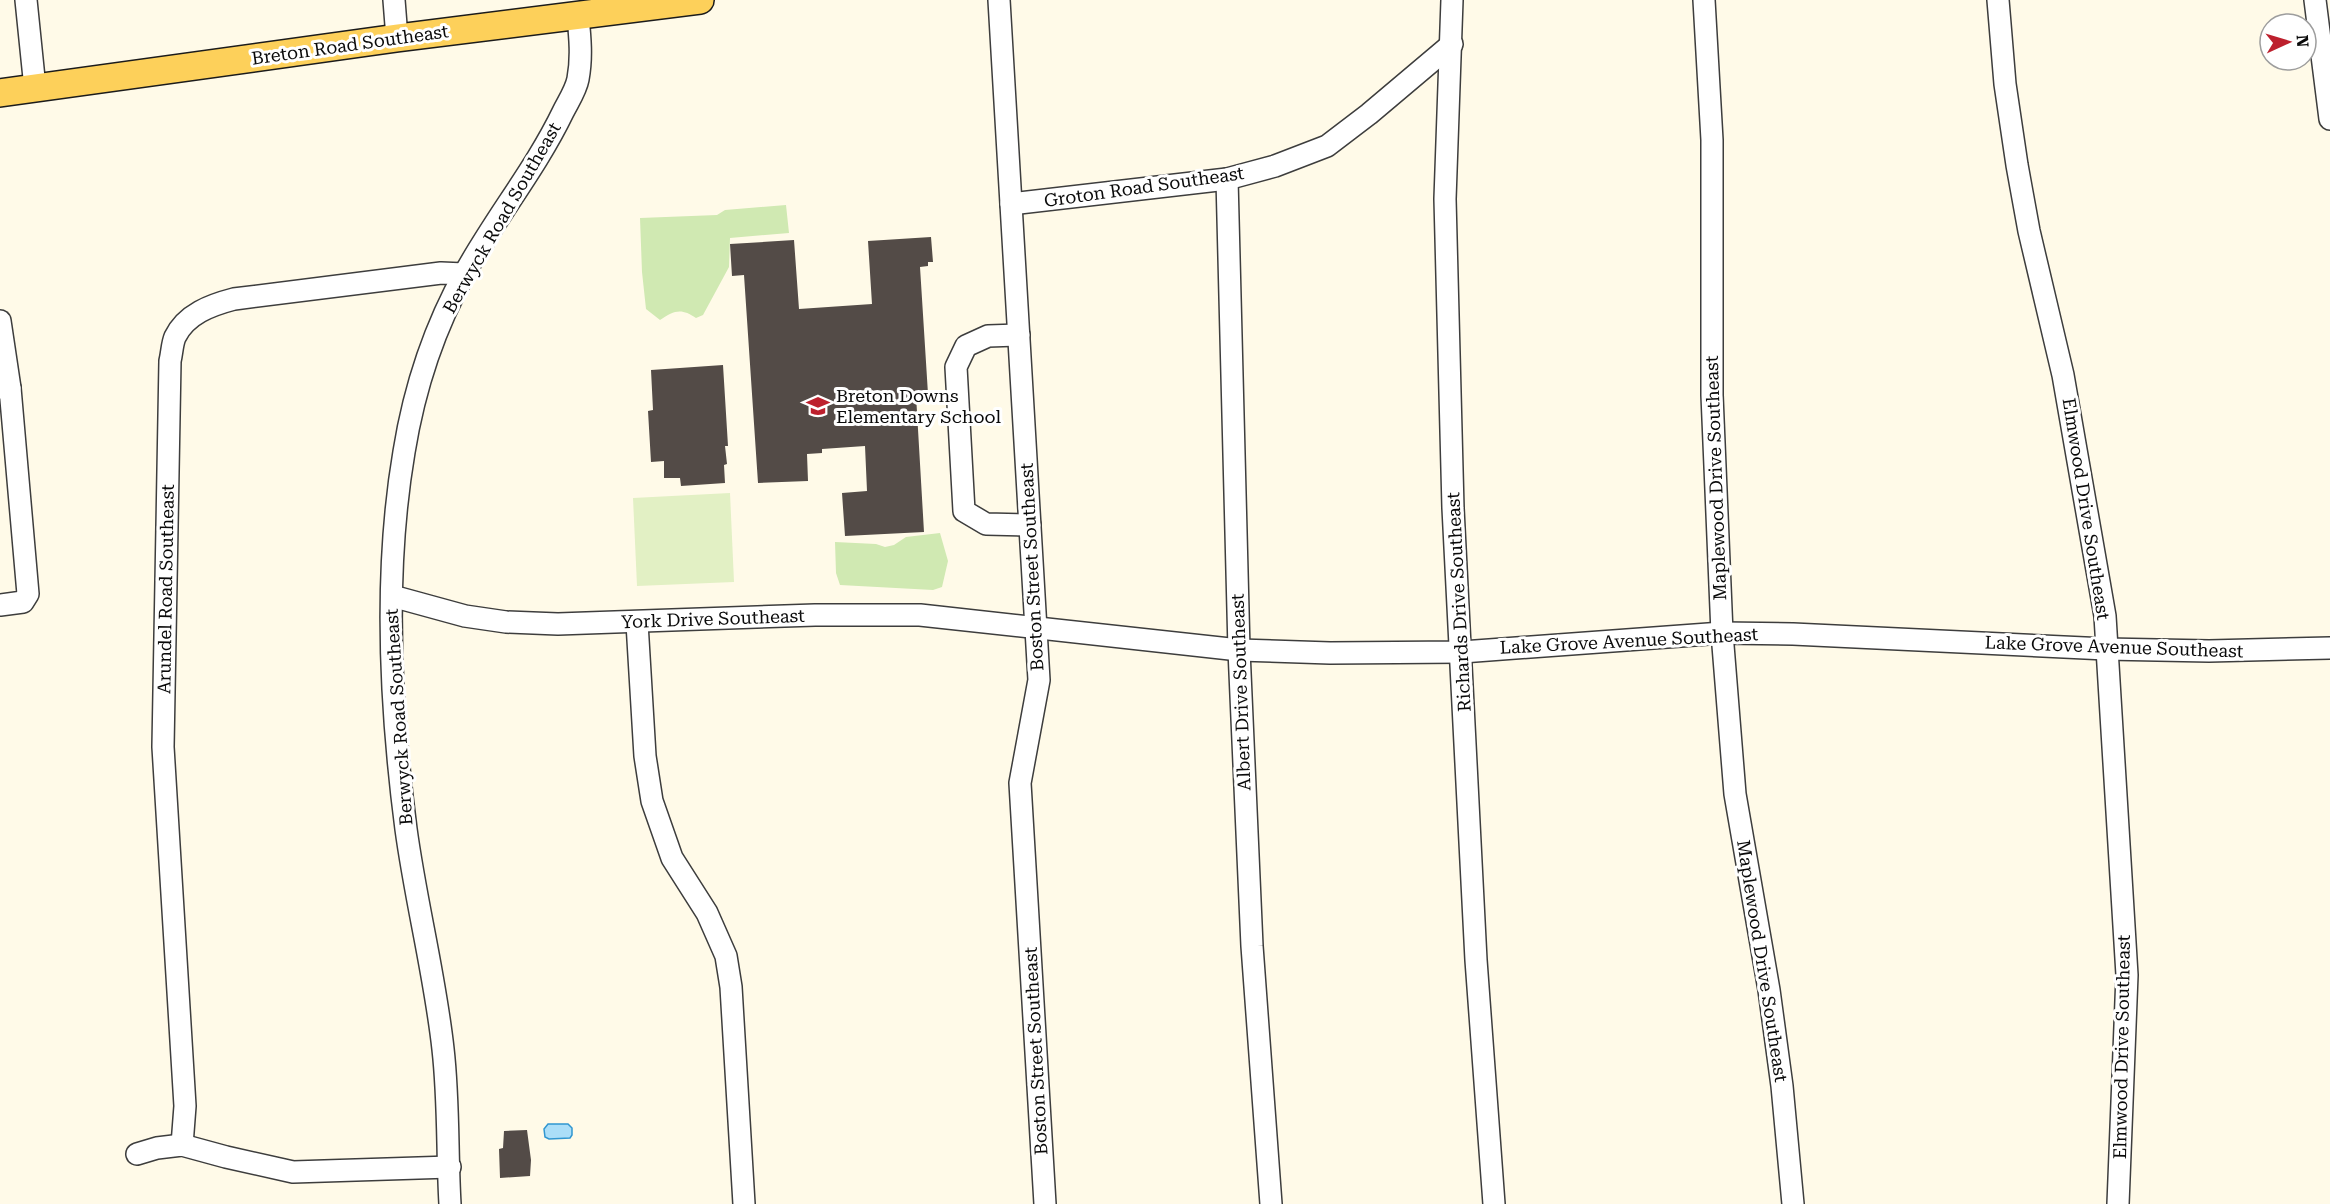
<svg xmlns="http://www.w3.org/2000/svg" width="2330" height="1204" font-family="'Roboto Serif',serif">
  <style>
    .green { fill: #d0e9b2 }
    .pitch { fill: #e2f0c4 }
    .water { fill: #abdef8; stroke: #3096d0; stroke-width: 1.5 }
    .building { fill: #534b47 }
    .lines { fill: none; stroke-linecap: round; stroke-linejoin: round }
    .minor-casing { stroke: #3d3d3d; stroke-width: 24 }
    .major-casing { stroke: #1b1b1b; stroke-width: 30 }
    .minor { stroke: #fff; stroke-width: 21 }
    .major { stroke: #fdd05a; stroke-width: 27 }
    .labels { text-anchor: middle; stroke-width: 6; stroke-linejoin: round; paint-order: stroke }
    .street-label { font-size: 18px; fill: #0a0a0a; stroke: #fff }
    .poi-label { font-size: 18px; fill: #0a0a0a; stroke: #fff; text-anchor: start }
  </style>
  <rect width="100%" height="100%" fill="#fffae8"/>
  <!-- green -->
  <g class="green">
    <path d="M786 205 789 233 730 238 729 267 703 315 696 318C682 308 674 310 660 320L646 309 642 272 640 218 717 215 725 210Z"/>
    <polygon points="940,533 948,561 942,587 933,590 840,585 836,573 835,542 876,544 885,547 894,545 906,537"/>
  </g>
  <!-- pitch -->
  <polygon class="pitch" points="730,493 734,582 637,586 633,498"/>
  <!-- water -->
  <polygon class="water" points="548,1124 568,1124 572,1128 572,1135 570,1138 549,1139 545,1137 544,1129"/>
  <!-- building -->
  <g class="building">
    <polygon points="931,237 933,262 928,262 928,266 920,267 928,394 916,395 924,532 845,536 842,493 867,491 865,446 822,449 822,453 807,454 808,481 758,483 744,275 732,276 730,244 794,240 799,309 872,304 868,241"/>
    <polygon points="723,365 728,446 725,446 727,464 724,465 725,483 681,486 680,478 664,478 664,461 651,462 648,411 653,410 651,370"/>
    <polygon points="527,1130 531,1160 530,1176 500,1178 499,1149 503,1148 504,1131"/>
  </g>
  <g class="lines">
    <!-- minor casing -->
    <g class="minor-casing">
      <g id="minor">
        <polyline points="26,0 35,88"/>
        <polyline points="394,0 397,38"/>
        <polyline points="999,0 1039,680 1020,783 1045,1204"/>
        <polyline points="1452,0 1445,199 1453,508 1476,960 1494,1204"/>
        <polyline points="1704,0 1712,140 1712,395 1722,633 1735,794 1769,990 1782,1086 1793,1204"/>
        <polyline points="1998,0 2005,84 2017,165 2029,231 2063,375 2105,616 2127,975 2118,1204"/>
        <polyline points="2315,0 2330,119"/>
        <polyline points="1227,179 1239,650 1252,946 1271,1204"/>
        <polyline points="1011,204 1227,179 1275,166 1327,146 1369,114 1452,44"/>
        <polyline points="0,321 10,388"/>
        <polyline points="1019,335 988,336 966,346 956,367 964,511 986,524 1030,525"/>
        <polyline points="0,388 10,388 28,594 23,602 0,605"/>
        <polyline points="392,596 465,616 506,622 558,624 815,615 920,615 1239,650 1330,653 1462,652 1722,633 1793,634 2106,649 2209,651 2330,648"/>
        <polyline points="637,623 645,756 652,801 672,858 707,913 726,956 731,987 744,1204"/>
        <path d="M182 1145 185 1106 163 747 170 361C172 353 172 344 175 337 186 314 211 305 234 299L441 273 464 274"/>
        <polyline points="137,1154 157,1148 182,1145 226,1157 293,1172 450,1167"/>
        <path d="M450 1204C447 1153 449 1101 443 1049 435 975 416 903 406 829 390 706 383 575 404 452 414 390 435 326 466 271 496 217 536 168 563 112 568 102 576 90 578 79 582 58 580 37 578 17"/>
      </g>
    </g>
    <!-- major casing -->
    <g class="major-casing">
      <polyline id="major" points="0,93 397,38 700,0"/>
    </g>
    <!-- minor -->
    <use href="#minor" class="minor"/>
    <!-- major -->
    <use href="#major" class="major"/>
  </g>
  <!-- icons -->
  <defs>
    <g id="school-bare" transform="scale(1.8)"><path d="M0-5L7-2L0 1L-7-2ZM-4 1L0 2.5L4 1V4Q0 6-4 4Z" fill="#bd202d" stroke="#fff" stroke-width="2.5" paint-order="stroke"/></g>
  </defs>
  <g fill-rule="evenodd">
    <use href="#school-bare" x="818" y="406"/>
  </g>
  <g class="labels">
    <!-- street labels -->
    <g class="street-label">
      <text transform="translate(350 45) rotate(-8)" y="6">Breton Road Southeast</text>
      <text transform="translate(1144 187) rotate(-8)" y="6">Groton Road Southeast</text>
      <text transform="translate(502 218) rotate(-60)" y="6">Berwyck Road Southeast</text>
      <text transform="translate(1716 478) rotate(-92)" y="6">Maplewood Drive Southeast</text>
      <text transform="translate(2086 509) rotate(81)" y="6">Elmwood Drive Southeast</text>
      <text transform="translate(1032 567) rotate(-93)" y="6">Boston Street Southeast</text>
      <text transform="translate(166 589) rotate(-89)" y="6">Arundel Road Southeast</text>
      <text transform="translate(1459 602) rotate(-93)" y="6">Richards Drive Southeast</text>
      <text transform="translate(713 619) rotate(-2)" y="6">York Drive Southeast</text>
      <text transform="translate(1629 641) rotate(-3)" y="6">Lake Grove Avenue Southeast</text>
      <text transform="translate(2114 647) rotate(2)" y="6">Lake Grove Avenue Southeast</text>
      <text transform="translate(1241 692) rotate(-92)" y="6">Albert Drive Southeast</text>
      <text transform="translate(399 717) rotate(-94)" y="6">Berwyck Road Southeast</text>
      <text transform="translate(1762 961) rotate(81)" y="6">Maplewood Drive Southeast</text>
      <text transform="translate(2122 1047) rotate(-89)" y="6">Elmwood Drive Southeast</text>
      <text transform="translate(1036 1051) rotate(-93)" y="6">Boston Street Southeast</text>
    </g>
    <!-- poi labels -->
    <g class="poi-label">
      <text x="836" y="402">Breton Downs<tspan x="836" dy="21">Elementary School</tspan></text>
    </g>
  </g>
  <!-- north arrow -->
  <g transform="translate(2288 42) rotate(86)"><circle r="28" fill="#ffffff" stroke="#9d9d9d" stroke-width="1.5"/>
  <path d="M0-4.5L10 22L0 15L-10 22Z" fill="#bd202d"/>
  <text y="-9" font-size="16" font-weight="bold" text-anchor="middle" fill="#0a0a0a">N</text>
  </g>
</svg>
